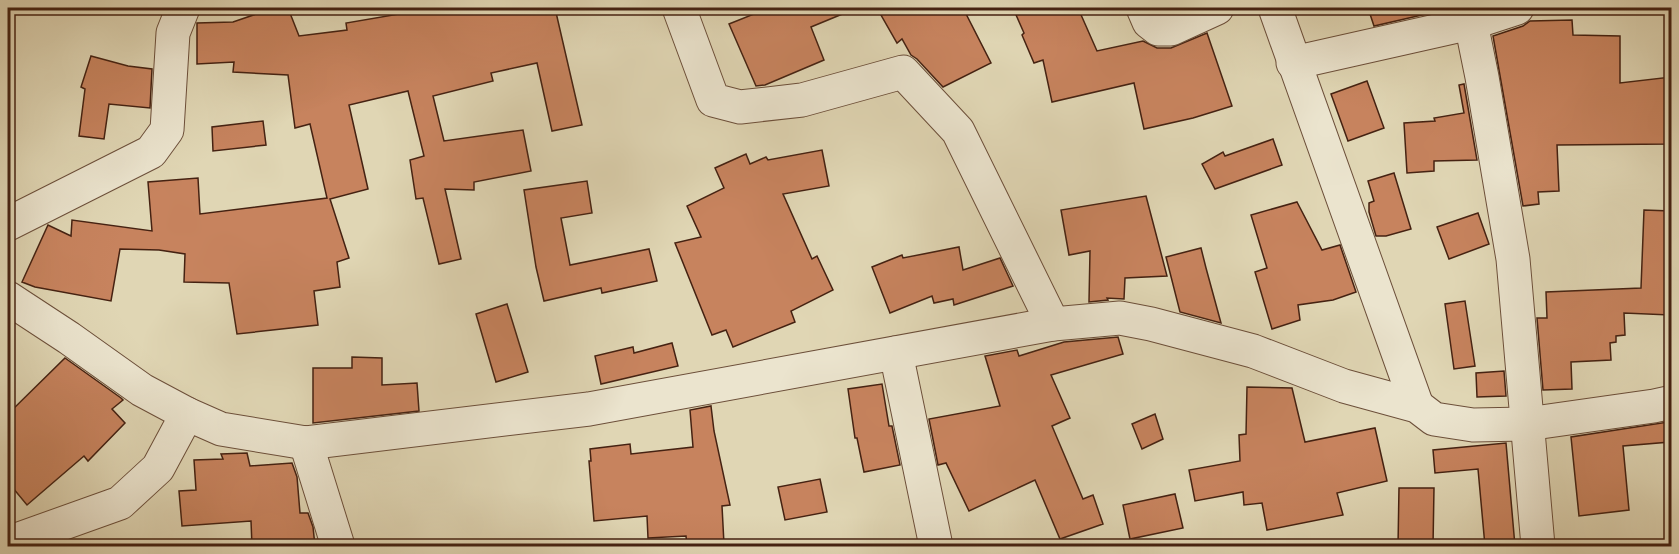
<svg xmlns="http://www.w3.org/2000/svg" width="1679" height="554" font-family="'Libre Caslon Text',serif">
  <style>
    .building { fill: #c7835e; stroke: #452212; stroke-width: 1.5 }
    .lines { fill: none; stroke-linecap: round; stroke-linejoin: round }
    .street-casing { stroke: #6c4f3a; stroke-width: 35 }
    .street { stroke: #ebe4ce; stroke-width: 33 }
  </style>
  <rect width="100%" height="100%" fill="#e0d6b4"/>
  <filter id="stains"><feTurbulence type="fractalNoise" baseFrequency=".00333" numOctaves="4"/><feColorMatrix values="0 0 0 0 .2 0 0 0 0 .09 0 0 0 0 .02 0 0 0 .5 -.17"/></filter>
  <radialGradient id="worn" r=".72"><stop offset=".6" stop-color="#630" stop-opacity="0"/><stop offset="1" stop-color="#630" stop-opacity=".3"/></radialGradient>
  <!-- building -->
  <g class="building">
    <polygon points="274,8 288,8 299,36 347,30 346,23 434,8 555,8 582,125 552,131 537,63 491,73 493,81 433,96 444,141 523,130 531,171 474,182 474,190 445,189 461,259 439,264 423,198 416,199 410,160 424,156 408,91 349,105 368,189 330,199 349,258 337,262 340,287 314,291 318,325 237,334 229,283 184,282 185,254 159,250 120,249 111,301 35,287 22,282 48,225 71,236 72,220 152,231 148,182 198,178 200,214 327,198 310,124 295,128 288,75 233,72 234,62 197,64 197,23 233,22"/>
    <polygon points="769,8 857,8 811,27 824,60 765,85 756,86 729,24"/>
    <polygon points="895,8 963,8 991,63 943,87 917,59 911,55 902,39 897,43 881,15"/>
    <polygon points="1013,8 1078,8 1097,51 1143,41 1157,48 1171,48 1207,33 1232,106 1193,118 1144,129 1134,83 1052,102 1043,60 1034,63 1022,35 1024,33"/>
    <polygon points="1368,8 1448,8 1448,9 1374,26"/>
    <polygon points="1572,20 1573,35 1620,36 1620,83 1671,77 1671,144 1557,145 1559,191 1538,192 1539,204 1523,206 1493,36 1523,26 1530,21"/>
    <polygon points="91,56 128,66 152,69 150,108 109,104 104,139 79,136 85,89 81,87"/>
    <polygon points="1367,81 1384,128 1348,141 1331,94"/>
    <polygon points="1464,84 1477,160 1434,161 1434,171 1407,173 1404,123 1435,121 1434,118 1464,113 1459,85"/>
    <polygon points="263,121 266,145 213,151 212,127"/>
    <polygon points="1273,139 1282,165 1215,189 1202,164 1223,152 1225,156"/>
    <polygon points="822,150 829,186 783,194 812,259 817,256 833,290 791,311 795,322 733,347 726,330 712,335 675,243 701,237 687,206 724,188 715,168 746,154 750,164 766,157 768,160"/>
    <polygon points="1394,173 1411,229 1386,236 1376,236 1369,212 1369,203 1374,201 1368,181"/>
    <polygon points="587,181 592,213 561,218 570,265 649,249 657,281 602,293 601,288 544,301 536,267 524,190"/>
    <polygon points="1146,196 1167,276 1125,278 1124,299 1107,298 1108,300 1089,302 1090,251 1069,255 1061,210"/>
    <polygon points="1297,202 1322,250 1340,245 1356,292 1333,300 1298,305 1300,320 1272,329 1255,272 1267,268 1251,215"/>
    <polygon points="1644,210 1671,211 1670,315 1624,313 1625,335 1616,336 1616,342 1610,343 1611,360 1571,362 1572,389 1543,390 1537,318 1547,318 1546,292 1641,288"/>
    <polygon points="1478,213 1489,244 1449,259 1437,227"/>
    <polygon points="959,247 963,270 1000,258 1013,286 954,305 953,299 934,303 932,296 890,313 872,267 902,255 903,258"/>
    <polygon points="1201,248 1206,268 1221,323 1180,312 1166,257"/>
    <polygon points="1465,301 1475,366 1454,369 1445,304"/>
    <polygon points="507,304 528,372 496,382 476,314"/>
    <polygon points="1118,337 1123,354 1051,375 1070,418 1052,426 1083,499 1093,495 1103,524 1060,539 1035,480 969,511 946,463 938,465 929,419 1000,406 985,356 1017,350 1019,356 1064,342"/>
    <polygon points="672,343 678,366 601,384 595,356 633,347 634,353"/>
    <polygon points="352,357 382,358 382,385 417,383 419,411 313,423 313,368 352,368"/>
    <polygon points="65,358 121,398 123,400 112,409 125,423 88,461 84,456 27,505 8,482 8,414"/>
    <polygon points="1504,371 1506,396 1477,397 1476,373"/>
    <polygon points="882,384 889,426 892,426 900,465 864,472 857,438 855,438 848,389"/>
    <polygon points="1247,387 1292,388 1305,442 1375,428 1387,481 1337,493 1343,515 1267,530 1262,503 1244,505 1243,492 1195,501 1189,470 1240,461 1239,435 1246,434"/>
    <polygon points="711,406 714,431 730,505 722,506 724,544 687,546 686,536 648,538 647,516 594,521 589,461 591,461 590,449 630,444 631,454 693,447 690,410"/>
    <polygon points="1155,414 1163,439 1142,449 1132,424"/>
    <polygon points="1668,422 1670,442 1623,446 1629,510 1579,516 1571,437"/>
    <polygon points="1506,443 1515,546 1485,546 1478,469 1435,473 1433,450"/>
    <polygon points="247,453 250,466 292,463 297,477 300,513 308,513 313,527 315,546 252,546 251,521 182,526 179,491 196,490 194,460 223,459 221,454"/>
    <polygon points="820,479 827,512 785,520 778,487"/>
    <polygon points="1399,488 1434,488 1433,546 1398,546"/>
    <polygon points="1175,494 1183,528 1130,539 1123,505"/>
  </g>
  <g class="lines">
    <!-- street casing -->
    <g class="street-casing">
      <g id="street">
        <polyline points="679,8 713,100 740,107 802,100 903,72 958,131 1053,324"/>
        <polyline points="1143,8 1149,22 1158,29 1171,29 1217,8"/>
        <polyline points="1275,8 1417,406"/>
        <polyline points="1466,8 1471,23 1482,77 1513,259 1538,546"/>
        <polyline points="1293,63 1471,23 1517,8"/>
        <polyline points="8,224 151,152 167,130 173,33 183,8"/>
        <polyline points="8,298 69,338 142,390 187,414 221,429 306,443 589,409 1053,324 1120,318 1151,324 1253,351 1344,386 1417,406 1434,419 1473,425 1527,424 1654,406 1672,402"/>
        <polyline points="896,353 936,546"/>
        <polyline points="306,443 338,546"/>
        <polyline points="8,543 120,503 158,468 187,414"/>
      </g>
    </g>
    <!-- street -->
    <use href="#street" class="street"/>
  </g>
  <!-- margin -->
  <rect width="1679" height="554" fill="none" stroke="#e0d6b4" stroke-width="30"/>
  <rect x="9" y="9" width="1661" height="536" fill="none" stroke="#452212" stroke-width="3"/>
  <rect x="15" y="15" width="1649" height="524" fill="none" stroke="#452212" stroke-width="1.5"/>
  <rect width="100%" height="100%" filter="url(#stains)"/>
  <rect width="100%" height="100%" fill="url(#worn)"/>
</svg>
